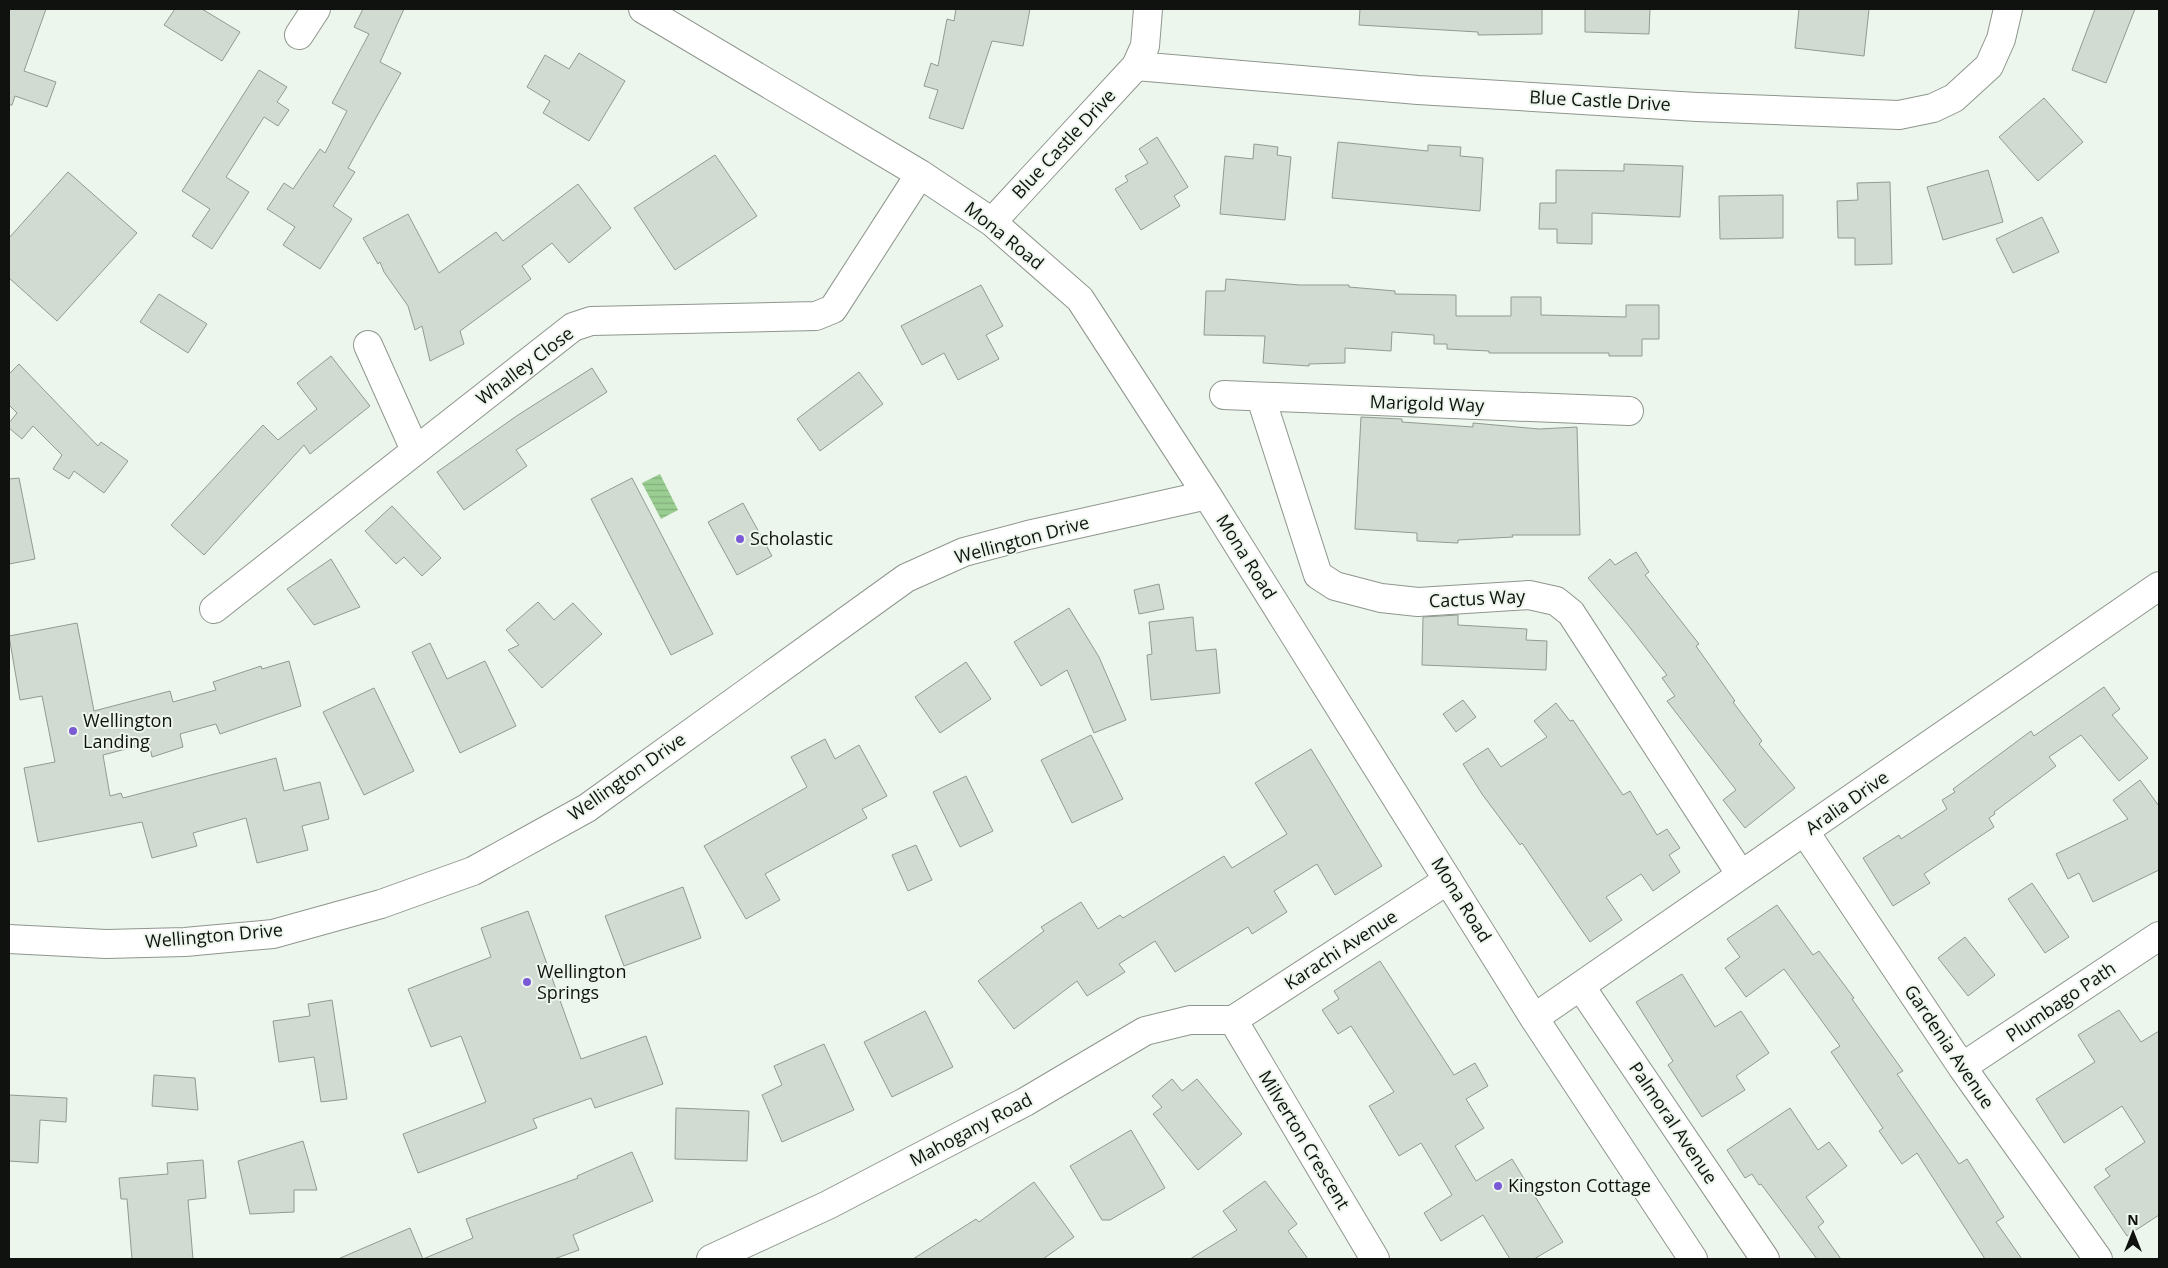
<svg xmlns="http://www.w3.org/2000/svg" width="2168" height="1268" font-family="'Open Sans',sans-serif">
<defs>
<pattern id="water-rules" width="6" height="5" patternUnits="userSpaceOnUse" patternTransform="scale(1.25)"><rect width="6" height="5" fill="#99cd91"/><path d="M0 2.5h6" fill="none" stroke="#83af7c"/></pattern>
</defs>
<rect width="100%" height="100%" fill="#edf6ec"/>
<path fill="url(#water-rules)" d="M 660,474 L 678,510 L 661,519 L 642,483 Z"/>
<path fill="#d2dbd1" stroke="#929a91" d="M 9,9 L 46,9 L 24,71 L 56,82 L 47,107 L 15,96 L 12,105 L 9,105 Z
M 175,9 L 202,9 L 240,32 L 222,61 L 164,25 Z
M 363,9 L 404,9 L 380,62 L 401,73 L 348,168 L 355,172 L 333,206 L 352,219 L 320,269 L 283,245 L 295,227 L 267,209 L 284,183 L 293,189 L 320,149 L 325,153 L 347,111 L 332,103 L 369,34 L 354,27 Z
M 956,9 L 1030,9 L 1023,46 L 992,41 L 963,129 L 929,118 L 938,90 L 924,86 L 931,63 L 938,66 L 947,19 L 954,21 Z
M 1360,9 L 1542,9 L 1542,34 L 1478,35 L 1478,32 L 1359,25 Z
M 1585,9 L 1650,9 L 1649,34 L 1585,32 Z
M 1799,9 L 1869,9 L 1864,56 L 1795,48 Z
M 2095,9 L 2135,9 L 2106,83 L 2072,70 Z
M 579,53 L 625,81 L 589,141 L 543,113 L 550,101 L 527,87 L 545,55 L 569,69 Z
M 259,70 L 287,87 L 277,102 L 289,110 L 278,126 L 264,117 L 226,177 L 249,192 L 212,249 L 192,236 L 210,209 L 182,191 Z
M 2044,98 L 2083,142 L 2038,181 L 1999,137 Z
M 1157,137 L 1188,187 L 1174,196 L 1180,206 L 1141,230 L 1115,189 L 1128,181 L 1125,176 L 1148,163 L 1139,149 Z
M 1338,142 L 1428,151 L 1428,145 L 1461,147 L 1460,156 L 1483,158 L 1480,211 L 1332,198 Z
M 1254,144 L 1278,147 L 1277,155 L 1291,157 L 1285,220 L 1220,214 L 1225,156 L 1253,159 Z
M 715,155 L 757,216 L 675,270 L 634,208 Z
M 1624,164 L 1683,166 L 1680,217 L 1592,213 L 1592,244 L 1557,243 L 1557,229 L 1539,229 L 1540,203 L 1556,203 L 1556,170 L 1624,171 Z
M 1988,170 L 2003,222 L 1943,240 L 1927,187 Z
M 68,172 L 137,233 L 57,321 L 9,278 L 9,238 Z
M 1890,182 L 1892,264 L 1855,265 L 1855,238 L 1838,238 L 1837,201 L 1858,200 L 1857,183 Z
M 578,184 L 611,228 L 569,263 L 552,243 L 522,266 L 531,279 L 460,331 L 464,344 L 430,361 L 422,326 L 415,330 L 408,306 L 384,272 L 380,262 L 378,264 L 363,238 L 408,214 L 439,273 L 496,232 L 503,241 Z
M 1783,195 L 1783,238 L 1720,239 L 1719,196 Z
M 2042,217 L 2059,252 L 2013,273 L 1996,239 Z
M 1226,279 L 1300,285 L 1349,285 L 1349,287 L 1395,291 L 1395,294 L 1456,295 L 1456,316 L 1511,316 L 1511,297 L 1541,297 L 1541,315 L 1626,317 L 1626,305 L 1659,305 L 1659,339 L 1642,339 L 1642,356 L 1609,356 L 1609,353 L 1489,353 L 1489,351 L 1447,349 L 1447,344 L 1434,344 L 1434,335 L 1392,332 L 1391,351 L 1345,348 L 1345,363 L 1309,364 L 1309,366 L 1263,363 L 1265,336 L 1204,335 L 1206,291 L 1225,291 Z
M 981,285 L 1003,326 L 986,335 L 999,359 L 958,380 L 944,353 L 922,365 L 901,326 Z
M 159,294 L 207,324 L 188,353 L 140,322 Z
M 331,356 L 370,406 L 310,454 L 304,445 L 204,555 L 171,525 L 263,425 L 278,440 L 317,409 L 297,383 Z
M 19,364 L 98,446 L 101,442 L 128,461 L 104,493 L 74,471 L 69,479 L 53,469 L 62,455 L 33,426 L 22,439 L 9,428 L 9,423 L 17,413 L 9,405 L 9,374 Z
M 592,368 L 607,392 L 516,450 L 527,466 L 464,510 L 437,472 L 518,415 Z
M 859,372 L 883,404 L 820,451 L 797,419 Z
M 1361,417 L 1402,419 L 1402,422 L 1473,427 L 1473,423 L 1539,429 L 1577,427 L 1580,535 L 1512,535 L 1513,537 L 1458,540 L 1458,543 L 1417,541 L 1417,533 L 1355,529 Z
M 19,478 L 35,559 L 9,564 L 9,479 Z
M 632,478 L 713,634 L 671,655 L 591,499 Z
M 743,503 L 772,556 L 737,575 L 708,522 Z
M 392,506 L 441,558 L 422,576 L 404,557 L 396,564 L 365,531 Z
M 1636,552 L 1649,572 L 1645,575 L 1699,644 L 1696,646 L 1735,701 L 1733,702 L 1762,741 L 1759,744 L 1795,788 L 1745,828 L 1723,800 L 1736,790 L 1667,701 L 1675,696 L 1662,678 L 1667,675 L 1628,625 L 1588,578 L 1610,559 L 1615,565 Z
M 331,559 L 360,607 L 314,625 L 287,589 Z
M 1159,584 L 1164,609 L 1139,614 L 1134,590 Z
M 538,602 L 554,620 L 573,603 L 602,634 L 542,688 L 508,650 L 519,645 L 506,630 Z
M 1069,608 L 1099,657 L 1126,720 L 1094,733 L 1067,670 L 1041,686 L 1014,642 Z
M 1458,615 L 1458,625 L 1527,629 L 1526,640 L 1547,641 L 1546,670 L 1422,665 L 1423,617 Z
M 1193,617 L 1196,651 L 1216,649 L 1220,693 L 1151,700 L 1147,655 L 1152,654 L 1149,622 Z
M 77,623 L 94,711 L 170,691 L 173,702 L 216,690 L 213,682 L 261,666 L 262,669 L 289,661 L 301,706 L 220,734 L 216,724 L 180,734 L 183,747 L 152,757 L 149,743 L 103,755 L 110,796 L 121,793 L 123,798 L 276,758 L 284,791 L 320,782 L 329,819 L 302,826 L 308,850 L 257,863 L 246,818 L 193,833 L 197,846 L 152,858 L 142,822 L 38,842 L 24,768 L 55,762 L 42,696 L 20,700 L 9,636 Z
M 430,643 L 447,679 L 485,661 L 516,726 L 460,753 L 412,652 Z
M 966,662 L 991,699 L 940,733 L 915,697 Z
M 2104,687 L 2120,709 L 2112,715 L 2148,758 L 2119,781 L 2081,735 L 2049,757 L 2056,766 L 1994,812 L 1995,814 L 1989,818 L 1994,827 L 1924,874 L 1930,883 L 1893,906 L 1863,858 L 1899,835 L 1901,839 L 1947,809 L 1942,800 L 1955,792 L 1953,789 L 2031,731 L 2034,736 Z
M 374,688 L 414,771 L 364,795 L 323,712 Z
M 1463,700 L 1476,717 L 1456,732 L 1443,714 Z
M 1556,703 L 1570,721 L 1573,720 L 1623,795 L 1630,791 L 1657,835 L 1667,829 L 1680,848 L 1669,855 L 1680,872 L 1653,891 L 1641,874 L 1606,897 L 1622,920 L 1590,942 L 1522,843 L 1520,845 L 1482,794 L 1463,764 L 1488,748 L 1501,767 L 1547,737 L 1534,721 Z
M 1091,735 L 1123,799 L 1072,823 L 1041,760 Z
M 825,739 L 835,759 L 859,745 L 887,796 L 862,809 L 867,818 L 765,874 L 780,900 L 746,919 L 704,846 L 807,787 L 791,757 Z
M 1311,749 L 1382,866 L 1335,895 L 1317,864 L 1274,891 L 1287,912 L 1252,934 L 1248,927 L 1175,972 L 1155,941 L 1119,964 L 1125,972 L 1087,996 L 1077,981 L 1014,1029 L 978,981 L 1044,931 L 1041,927 L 1081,902 L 1098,929 L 1120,915 L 1123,918 L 1224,856 L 1232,868 L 1287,834 L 1255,783 Z
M 966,776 L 993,831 L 960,847 L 933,792 Z
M 2140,780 L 2159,806 L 2159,870 L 2093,902 L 2079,873 L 2068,879 L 2056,854 L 2128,819 L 2113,800 Z
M 916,845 L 932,880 L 908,891 L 892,855 Z
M 2032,883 L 2069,937 L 2045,953 L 2008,899 Z
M 683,887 L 701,938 L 624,966 L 605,916 Z
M 1777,905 L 1813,955 L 1819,951 L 1854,998 L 1852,999 L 1903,1071 L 1897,1074 L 1959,1164 L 1967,1159 L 2004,1217 L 1996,1222 L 2022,1259 L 1985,1259 L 1917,1153 L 1902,1164 L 1879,1131 L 1883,1128 L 1831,1052 L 1840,1046 L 1784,969 L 1746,997 L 1725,968 L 1740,957 L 1727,939 Z
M 528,911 L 581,1059 L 646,1036 L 663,1084 L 595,1108 L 591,1098 L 533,1119 L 537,1128 L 418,1173 L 403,1134 L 486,1102 L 461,1036 L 431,1047 L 408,989 L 491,957 L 481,928 Z
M 1965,937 L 1995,975 L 1968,996 L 1938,958 Z
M 1380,961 L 1454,1075 L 1475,1063 L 1488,1086 L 1466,1099 L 1484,1128 L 1455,1146 L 1476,1181 L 1512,1159 L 1563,1242 L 1534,1259 L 1510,1259 L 1483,1215 L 1441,1241 L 1424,1213 L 1452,1195 L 1421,1143 L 1399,1156 L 1369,1106 L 1394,1092 L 1351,1026 L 1338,1034 L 1322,1010 L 1339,999 L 1334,991 Z
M 1682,974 L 1715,1027 L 1741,1011 L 1769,1053 L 1736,1076 L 1745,1090 L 1702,1117 L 1668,1065 L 1673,1061 L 1636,1002 Z
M 332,1000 L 347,1099 L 321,1102 L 314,1057 L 279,1062 L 273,1021 L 310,1016 L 308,1004 Z
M 2119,1010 L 2141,1042 L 2159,1031 L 2159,1215 L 2127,1236 L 2094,1187 L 2110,1176 L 2105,1169 L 2145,1142 L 2122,1106 L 2064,1143 L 2036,1099 L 2095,1062 L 2078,1035 Z
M 925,1011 L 953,1067 L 892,1097 L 864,1042 Z
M 824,1044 L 854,1110 L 782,1142 L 762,1095 L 782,1085 L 774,1066 Z
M 154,1075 L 195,1078 L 198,1110 L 152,1106 Z
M 1172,1079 L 1182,1091 L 1197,1079 L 1242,1134 L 1198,1170 L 1153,1114 L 1162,1107 L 1152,1096 Z
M 9,1095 L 67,1098 L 66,1122 L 40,1120 L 38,1163 L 9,1161 Z
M 676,1108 L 749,1111 L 747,1161 L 675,1159 Z
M 1790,1108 L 1818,1150 L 1829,1142 L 1847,1166 L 1806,1197 L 1824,1222 L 1818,1227 L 1841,1259 L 1817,1259 L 1761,1184 L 1759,1185 L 1752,1174 L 1745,1178 L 1727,1150 Z
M 1131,1130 L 1165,1188 L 1110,1220 L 1102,1220 L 1070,1166 Z
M 303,1141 L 317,1190 L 294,1190 L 294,1212 L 250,1214 L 238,1161 Z
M 632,1152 L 653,1201 L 573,1235 L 579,1250 L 554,1259 L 338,1259 L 410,1228 L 423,1259 L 473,1238 L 466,1219 L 578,1178 L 577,1176 Z
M 203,1160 L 206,1198 L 188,1200 L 193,1259 L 132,1259 L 127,1199 L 121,1199 L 119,1178 L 168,1174 L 167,1163 Z
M 1265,1181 L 1297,1224 L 1288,1231 L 1308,1259 L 1190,1259 L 1237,1230 L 1223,1211 Z
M 1034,1182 L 1074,1237 L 1043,1259 L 913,1259 L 976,1219 L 979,1222 Z"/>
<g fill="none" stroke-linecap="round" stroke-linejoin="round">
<g stroke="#8e968d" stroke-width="30">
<path id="minor" d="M 643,9 L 920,174 L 992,222 L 1080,299 L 1207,495 L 1534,1018 L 1693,1259
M 299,35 L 316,9
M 1136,66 L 1418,90 L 1697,107 L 1899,115 L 1933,108 L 1954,98 L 1989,66 L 2001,39 L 2008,9
M 992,222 L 1136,66 L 1145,46 L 1148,9
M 368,345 L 415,450
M 1224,395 L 1629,411
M 1261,398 L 1318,575 L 1335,586 L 1381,598 L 1418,602 L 1529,595 L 1556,601 L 1571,613 L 1741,875
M 214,609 L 573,327 L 591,321 L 816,316 L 833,309 L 920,174
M 1805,832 L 1962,1067 L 2098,1259
M 9,939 L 106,944 L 185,942 L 273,934 L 381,904 L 473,871 L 587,808 L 906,578 L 964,552 L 1028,535 L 1207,495
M 1581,987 L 1765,1259
M 1534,1018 L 2159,586
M 1233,1020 L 1375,1259
M 1233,1020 L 1448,880
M 1962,1067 L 2159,936
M 711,1259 L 828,1205 L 1025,1102 L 1145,1031 L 1190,1020 L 1233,1020"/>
</g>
<use href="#minor" stroke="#fff" stroke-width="28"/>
</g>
<g fill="#7b5bd5" stroke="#edf6ec" stroke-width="2">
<circle cx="740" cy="539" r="5"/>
<circle cx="73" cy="731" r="5"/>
<circle cx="527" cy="982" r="5"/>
<circle cx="1498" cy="1186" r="5"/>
</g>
<g text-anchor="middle" stroke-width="4" stroke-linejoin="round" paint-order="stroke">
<g font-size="18" fill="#0f120e" stroke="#edf6ec">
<text transform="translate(1600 101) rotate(3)" y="6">Blue Castle Drive</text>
<text transform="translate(1064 144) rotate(-47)" y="6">Blue Castle Drive</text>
<text transform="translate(1004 236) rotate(39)" y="6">Mona Road</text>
<text transform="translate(525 366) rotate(-37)" y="6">Whalley Close</text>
<text transform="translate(1427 404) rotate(2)" y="6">Marigold Way</text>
<text transform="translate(1022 540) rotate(-15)" y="6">Wellington Drive</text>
<text transform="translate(1246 557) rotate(58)" y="6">Mona Road</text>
<text transform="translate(1477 599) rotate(-3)" y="6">Cactus Way</text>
<text transform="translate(627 777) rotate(-35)" y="6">Wellington Drive</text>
<text transform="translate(1847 803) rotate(-35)" y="6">Aralia Drive</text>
<text transform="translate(1461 900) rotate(58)" y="6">Mona Road</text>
<text transform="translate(214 936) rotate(-5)" y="6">Wellington Drive</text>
<text transform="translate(1341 950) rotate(-33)" y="6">Karachi Avenue</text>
<text transform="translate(2061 1002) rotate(-34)" y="6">Plumbago Path</text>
<text transform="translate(1949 1047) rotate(56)" y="6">Gardenia Avenue</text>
<text transform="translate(1673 1123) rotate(56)" y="6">Palmoral Avenue</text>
<text transform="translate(971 1130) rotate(-28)" y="6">Mahogany Road</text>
<text transform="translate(1304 1140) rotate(59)" y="6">Milverton Crescent</text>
</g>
<g font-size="18" fill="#0f120e" stroke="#edf6ec" text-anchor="start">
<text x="750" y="545">Scholastic</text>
<text x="83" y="727">Wellington<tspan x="83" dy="21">Landing</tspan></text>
<text x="537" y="978">Wellington<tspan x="537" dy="21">Springs</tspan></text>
<text x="1508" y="1192">Kingston Cottage</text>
</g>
</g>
<rect width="2168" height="1268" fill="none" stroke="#0f120e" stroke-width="20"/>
<g transform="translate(2133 1233)" stroke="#edf6ec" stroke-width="4" paint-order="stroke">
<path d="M0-4L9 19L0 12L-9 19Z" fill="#0f120e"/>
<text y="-8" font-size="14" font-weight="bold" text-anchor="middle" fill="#0f120e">N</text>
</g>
</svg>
